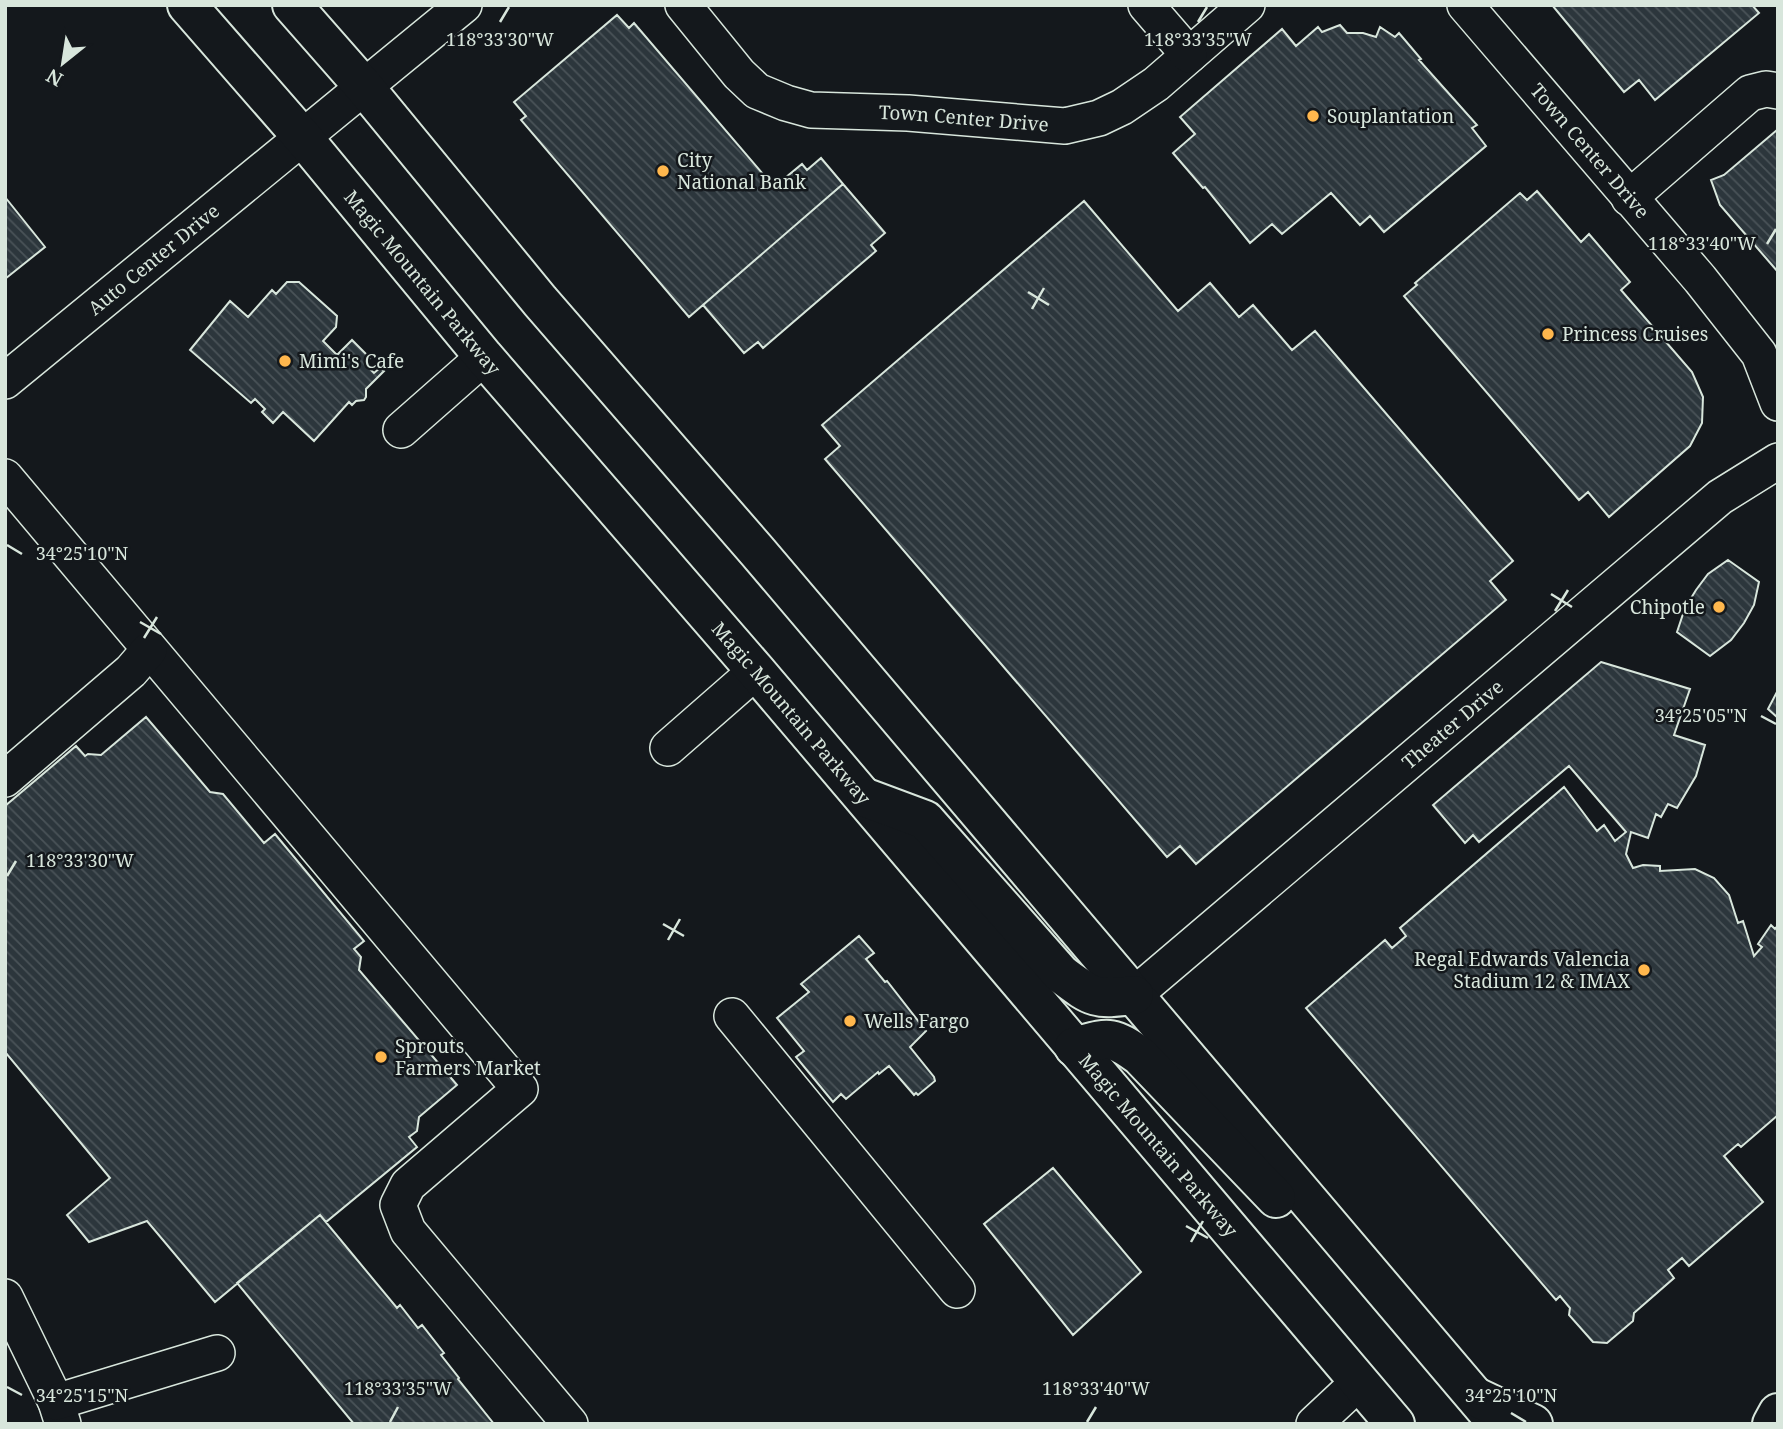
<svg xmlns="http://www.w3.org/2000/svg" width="1783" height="1429" font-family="'Noto Serif',serif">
<defs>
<pattern id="building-back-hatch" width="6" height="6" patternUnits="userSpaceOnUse" patternTransform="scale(1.75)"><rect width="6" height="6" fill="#2c363c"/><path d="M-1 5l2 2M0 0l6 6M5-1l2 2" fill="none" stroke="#4a5358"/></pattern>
</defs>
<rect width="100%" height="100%" fill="#14181c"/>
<path fill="url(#building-back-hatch)" stroke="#d8e6dc" stroke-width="2" d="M 1552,5 L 1752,5 L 1759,13 L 1655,100 L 1639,80 L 1624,92 Z
M 617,15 L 629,28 L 634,23 L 774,187 L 802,164 L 807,170 L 821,158 L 843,184 L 689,317 L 521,120 L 526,116 L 514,102 Z
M 1340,25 L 1347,33 L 1363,33 L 1376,37 L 1380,27 L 1395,37 L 1399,33 L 1421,59 L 1419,60 L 1477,125 L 1472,128 L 1486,146 L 1384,232 L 1370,216 L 1360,225 L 1331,193 L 1282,234 L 1272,224 L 1250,243 L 1205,187 L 1203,188 L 1173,153 L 1195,134 L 1180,117 L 1282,29 L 1296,46 L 1318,27 L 1322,32 Z
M 1777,130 L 1778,130 L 1778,272 L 1720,205 L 1711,180 L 1724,175 Z
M 843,184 L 885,233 L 871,245 L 876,251 L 763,348 L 758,342 L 744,353 L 703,305 Z
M 1537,191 L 1581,242 L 1589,234 L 1630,282 L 1621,290 L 1692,372 L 1703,397 L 1702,423 L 1690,446 L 1609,517 L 1588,492 L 1579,500 L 1404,296 L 1417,285 L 1415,283 L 1520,193 L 1527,200 Z
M 5,197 L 45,247 L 5,279 Z
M 1084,201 L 1178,311 L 1210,283 L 1239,317 L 1253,305 L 1292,350 L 1315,331 L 1513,561 L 1490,581 L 1506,600 L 1196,864 L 1180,846 L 1167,857 L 825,459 L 840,446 L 822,425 Z
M 287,282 L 299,282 L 337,316 L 336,327 L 323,341 L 337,355 L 352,340 L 370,358 L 365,364 L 374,373 L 380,368 L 384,371 L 366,389 L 366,397 L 364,400 L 356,401 L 352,405 L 349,402 L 314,441 L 283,412 L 273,423 L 262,412 L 265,409 L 255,399 L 251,403 L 190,350 L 230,301 L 248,317 L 272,290 L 276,294 Z
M 1728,560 L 1759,582 L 1754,605 L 1744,623 L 1731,640 L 1710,656 L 1677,632 L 1685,608 L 1696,590 L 1708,574 Z
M 1601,662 L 1690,689 L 1674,735 L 1705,745 L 1696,776 L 1677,808 L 1668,804 L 1661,817 L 1656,814 L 1648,838 L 1631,832 L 1626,854 L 1633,868 L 1643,865 L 1660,866 L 1660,871 L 1695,869 L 1714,878 L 1729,895 L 1738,923 L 1743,921 L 1754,956 L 1762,947 L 1758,944 L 1771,925 L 1775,929 L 1778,925 L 1778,1115 L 1741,1147 L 1738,1144 L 1724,1156 L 1763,1202 L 1689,1266 L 1682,1258 L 1668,1270 L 1674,1278 L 1634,1313 L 1633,1321 L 1607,1343 L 1593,1342 L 1569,1315 L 1570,1308 L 1560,1296 L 1556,1300 L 1306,1008 L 1385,940 L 1392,948 L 1406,936 L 1400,928 L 1564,787 L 1597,831 L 1604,825 L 1615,841 L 1626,832 L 1569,766 L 1479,842 L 1473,835 L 1465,843 L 1433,805 Z
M 1778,690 L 1778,718 L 1768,709 Z
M 146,717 L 210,792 L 223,794 L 264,843 L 275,834 L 364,941 L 354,949 L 361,957 L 359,970 L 457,1085 L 419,1117 L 417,1131 L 409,1137 L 417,1147 L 326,1222 L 320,1215 L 215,1302 L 147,1221 L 89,1242 L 67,1215 L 110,1178 L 5,1052 L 5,806 L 76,746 L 85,756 L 88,754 L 101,755 Z
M 859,936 L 874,953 L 866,959 L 885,982 L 887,981 L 926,1031 L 910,1047 L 934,1077 L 935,1081 L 918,1095 L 916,1093 L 914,1095 L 889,1066 L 879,1074 L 878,1072 L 846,1099 L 841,1094 L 833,1102 L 796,1057 L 804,1051 L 777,1018 L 809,992 L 801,984 Z
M 1053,1168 L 1141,1272 L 1073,1335 L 984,1224 Z
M 320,1215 L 397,1308 L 400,1305 L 418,1328 L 422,1325 L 444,1353 L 441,1355 L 459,1378 L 458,1379 L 494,1424 L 354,1424 L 237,1283 Z"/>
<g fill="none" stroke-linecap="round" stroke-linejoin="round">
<g stroke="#d8e6dc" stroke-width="38">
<g id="minor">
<path id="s1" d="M 683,5 L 739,74 L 757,91 L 786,103 L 811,110 L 908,113 L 1065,126 L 1099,118 L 1122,107 L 1156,84 L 1247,5"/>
<path d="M 1146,5 L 1189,55"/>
<path id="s2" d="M 1465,5 L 1700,279 L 1759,354 L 1778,403"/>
<path d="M 1629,198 L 1750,93 L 1766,89 L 1778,91"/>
<path id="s3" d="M 5,381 L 464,5"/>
<path d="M 401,430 L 484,357"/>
<path d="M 5,477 L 520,1089 L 408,1185 L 398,1205 L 408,1231 L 570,1424"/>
<path d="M 668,748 L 756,671"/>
<path d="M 5,779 L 131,671 L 149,650"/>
<path id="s4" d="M 1134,995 L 1720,497 L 1778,461"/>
<path d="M 732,1016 L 957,1290"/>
<path d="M 5,1297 L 56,1402 L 63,1424"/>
<path d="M 56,1402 L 217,1353"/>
<path d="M 1314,1424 L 1359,1382"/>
</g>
</g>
<g stroke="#d8e6dc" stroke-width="42">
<g id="major">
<path id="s5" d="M 187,5 L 304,139 L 484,357 L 756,671 L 1395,1424"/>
<path d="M 292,5 L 365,88 L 540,301 L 757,551 L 1498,1424"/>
<path d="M 866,798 L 925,820 L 1061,974 C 1093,998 1094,1000 1134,995"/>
<path d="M 1074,1047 C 1108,1038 1110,1034 1140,1056 L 1276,1198"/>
<path d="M 1478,1398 L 1533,1424"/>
<path d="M 1772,1424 L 1778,1413"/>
</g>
</g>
<use href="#minor" stroke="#14181c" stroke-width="35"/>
<use href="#major" stroke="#14181c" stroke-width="38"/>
</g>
<path fill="none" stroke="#d8e6dc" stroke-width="2.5" d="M 500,22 L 509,7M 1198,22 L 1207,7M 1767,244 L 1776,229M 1028,292 L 1049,305M 1032,309 L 1044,288M 7,545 L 22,554M 1551,594 L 1572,607M 1555,611 L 1568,590M 140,622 L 161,634M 144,638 L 157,617M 1761,716 L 1776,724M 7,876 L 16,861M 663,924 L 684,936M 668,940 L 680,919M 1186,1226 L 1208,1238M 1191,1242 L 1203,1221M 7,1387 L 22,1395M 1511,1413 L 1526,1422M 390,1422 L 398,1407M 1087,1422 L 1096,1407"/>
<g fill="#ffb74d" stroke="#14181c" stroke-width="2.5">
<circle cx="1313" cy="116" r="7"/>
<circle cx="663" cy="171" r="7"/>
<circle cx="1548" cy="334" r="7"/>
<circle cx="285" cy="361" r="7"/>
<circle cx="1719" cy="607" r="7"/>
<circle cx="1644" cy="970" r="7"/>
<circle cx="850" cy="1021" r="7"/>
<circle cx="381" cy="1057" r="7"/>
</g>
<g text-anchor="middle" stroke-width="5" stroke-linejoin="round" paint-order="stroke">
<g font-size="19" fill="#d8e6dc" stroke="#14181c" text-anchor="start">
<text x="1327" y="123">Souplantation</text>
<text x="677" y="167">City<tspan x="677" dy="22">National Bank</tspan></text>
<text x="1562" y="341">Princess Cruises</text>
<text x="299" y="368">Mimi's Cafe</text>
<text x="1705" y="614" text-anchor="end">Chipotle</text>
<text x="1630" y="966" text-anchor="end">Regal Edwards Valencia<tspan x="1630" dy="22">Stadium 12 &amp; IMAX</tspan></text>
<text x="864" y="1028">Wells Fargo</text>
<text x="395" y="1053">Sprouts<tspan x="395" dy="22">Farmers Market</tspan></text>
</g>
<g font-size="19" fill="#d8e6dc" stroke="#14181c">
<text dy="7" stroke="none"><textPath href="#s1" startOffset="324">Town Center Drive</textPath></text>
<text dy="7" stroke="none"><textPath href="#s2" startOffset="192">Town Center Drive</textPath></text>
<text dy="7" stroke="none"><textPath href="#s3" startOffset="192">Auto Center Drive</textPath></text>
<text dy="7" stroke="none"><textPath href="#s5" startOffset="364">Magic Mountain Parkway</textPath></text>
<text dy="7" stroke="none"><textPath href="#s5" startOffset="931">Magic Mountain Parkway</textPath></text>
<text dy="7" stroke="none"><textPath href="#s4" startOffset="418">Theater Drive</textPath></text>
<text dy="7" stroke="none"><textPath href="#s5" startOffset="1498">Magic Mountain Parkway</textPath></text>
</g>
</g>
<g font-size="18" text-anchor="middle" fill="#d8e6dc" stroke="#14181c" stroke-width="5" stroke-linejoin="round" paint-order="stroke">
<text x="500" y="46">118°33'30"W</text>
<text x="1198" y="46">118°33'35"W</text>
<text x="1702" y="250">118°33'40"W</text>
<text x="82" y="560">34°25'10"N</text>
<text x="1701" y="722">34°25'05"N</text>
<text x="80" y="867">118°33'30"W</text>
<text x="398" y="1395">118°33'35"W</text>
<text x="1096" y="1395">118°33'40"W</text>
<text x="82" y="1402">34°25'15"N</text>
<text x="1511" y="1402">34°25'10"N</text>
</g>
<rect width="1783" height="1429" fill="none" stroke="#d8e6dc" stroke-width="14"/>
<g transform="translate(63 63) rotate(210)" stroke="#14181c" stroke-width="5" paint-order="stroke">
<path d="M0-5L12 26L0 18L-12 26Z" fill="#d8e6dc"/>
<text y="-10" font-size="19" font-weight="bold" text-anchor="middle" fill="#d8e6dc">N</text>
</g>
</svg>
